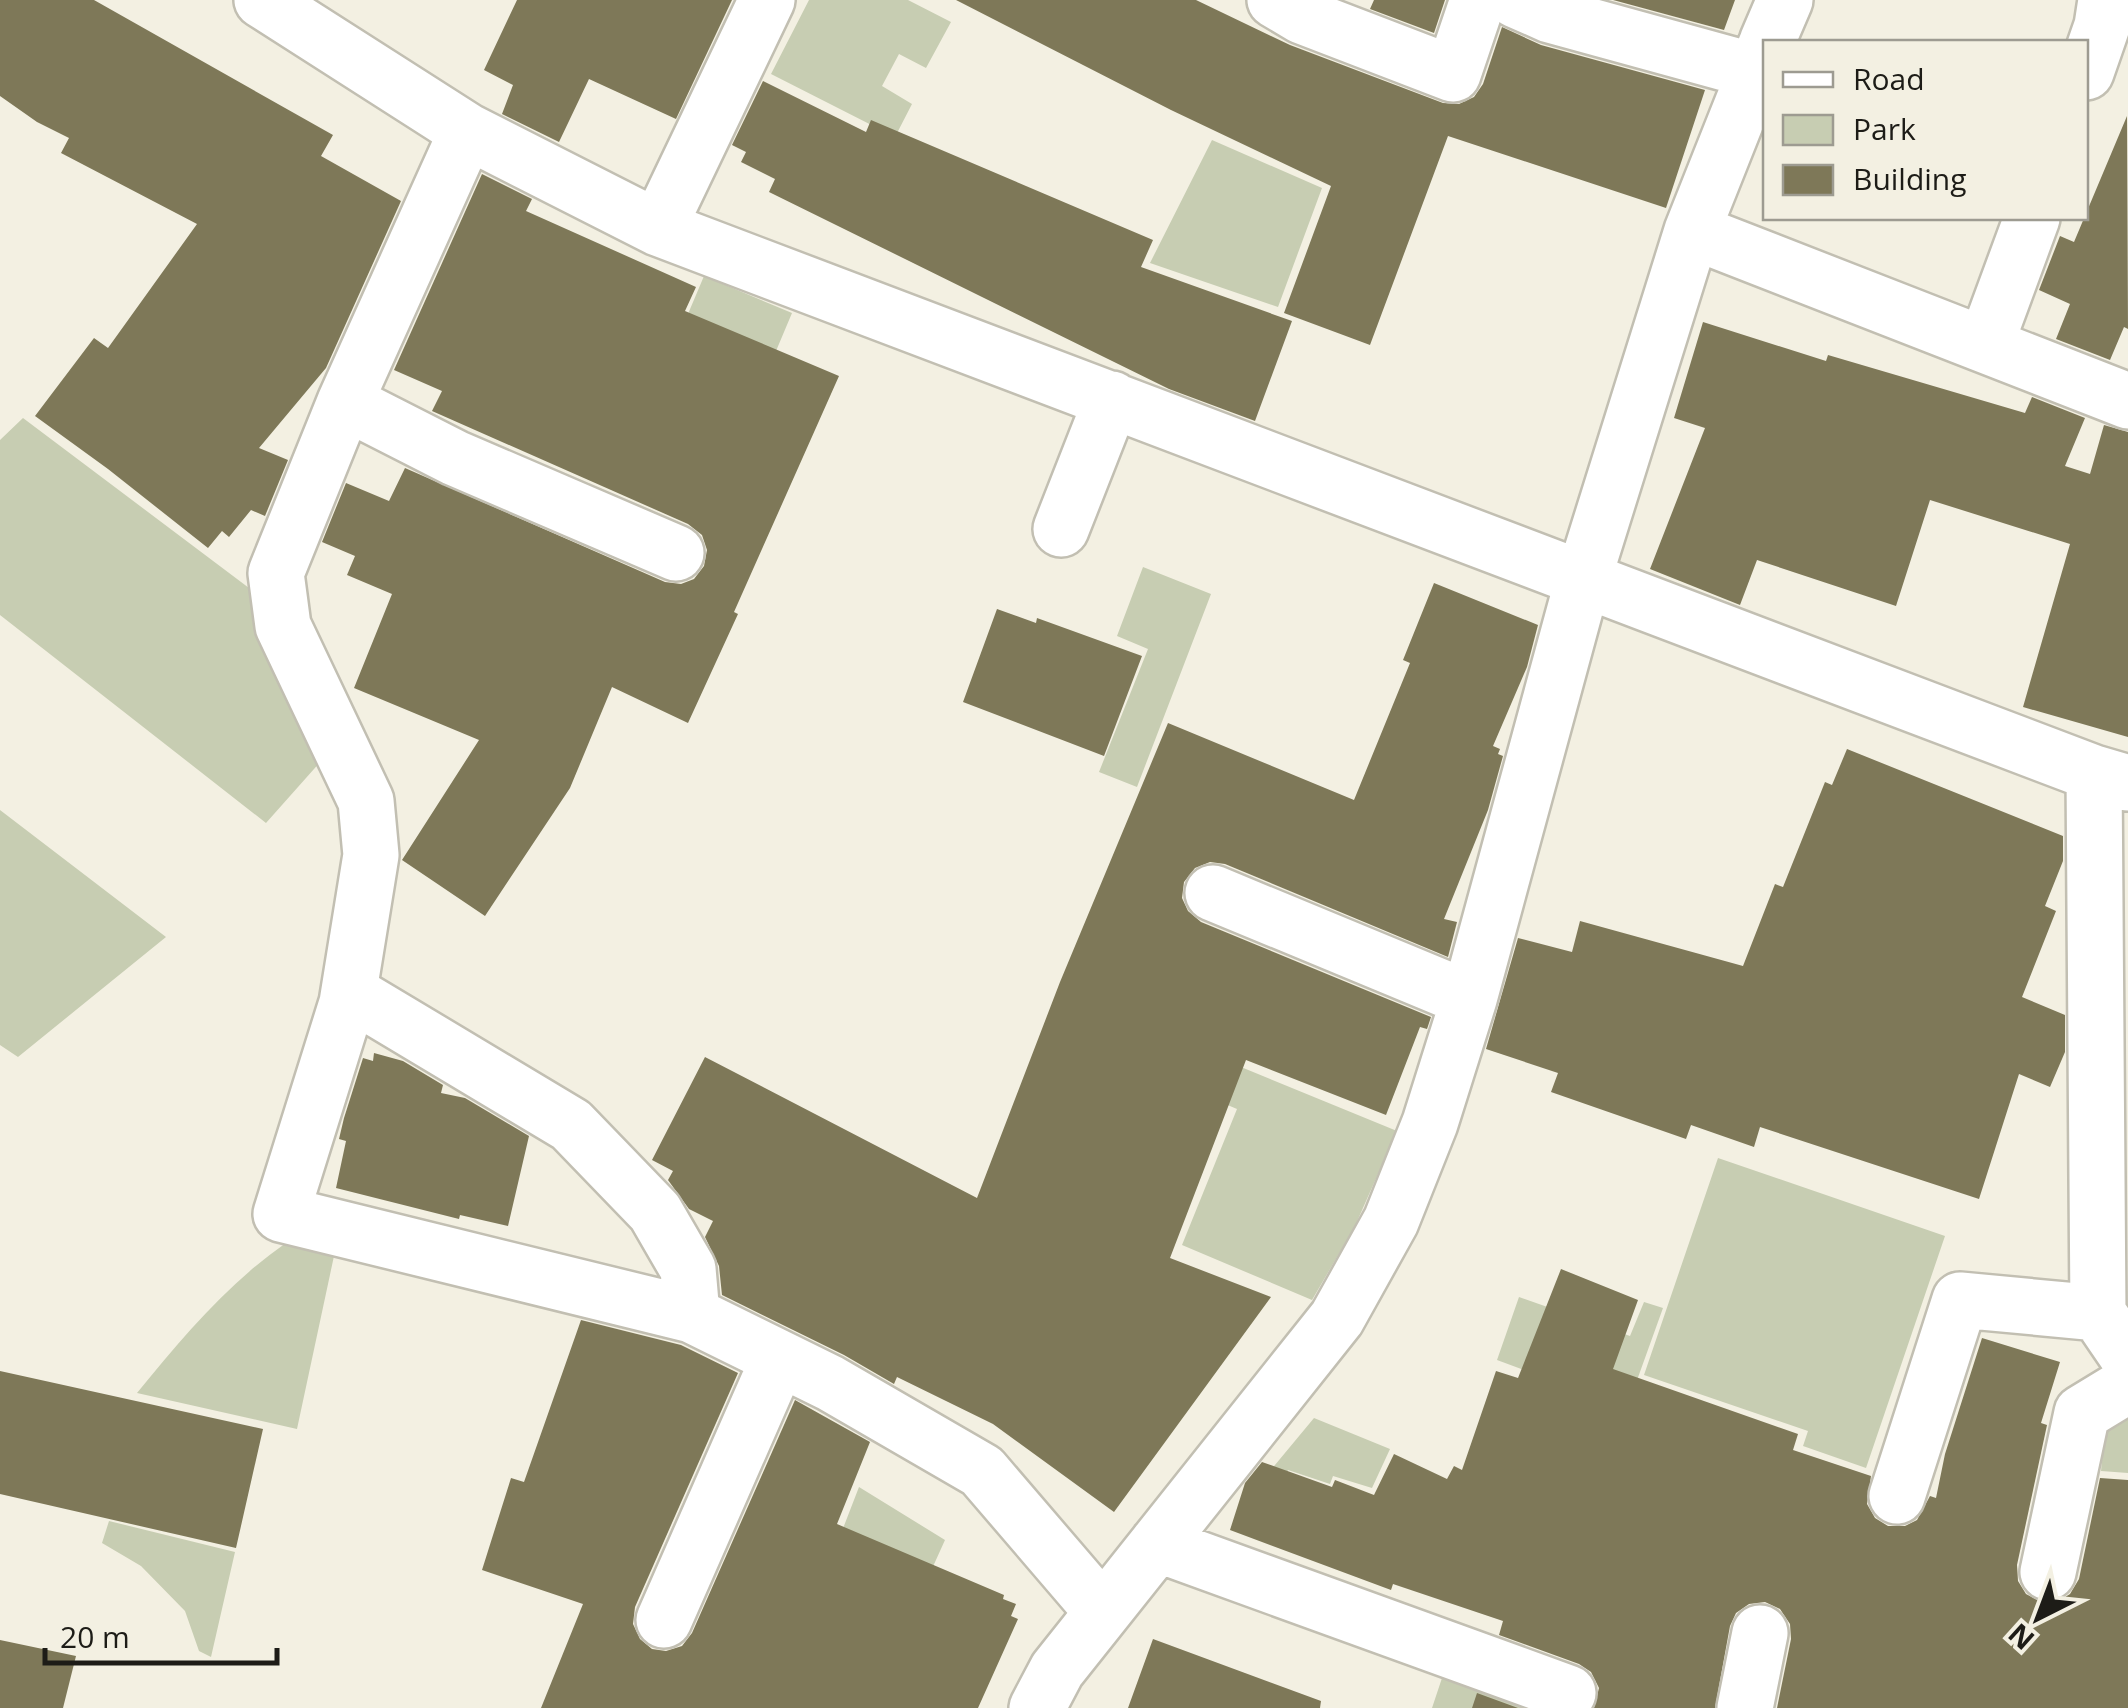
<svg xmlns="http://www.w3.org/2000/svg" width="2128" height="1708" font-family="'Open Sans',sans-serif">
<rect width="100%" height="100%" fill="#f3f0e2"/>
<path fill="#c7cdb2" d="M 809,0 L 908,0 L 951,22 L 926,68 L 899,54 L 882,86 L 912,104 L 895,137 L 771,74 Z
M 1212,140 L 1322,188 L 1278,307 L 1150,263 Z
M 704,276 L 792,313 L 757,396 L 669,359 Z
M 23,418 L 257,594 L 322,760 L 266,823 L 0,615 L 0,440 Z
M 1143,567 L 1211,594 L 1137,787 L 1099,772 L 1148,649 L 1117,636 Z
M 0,810 L 166,937 L 18,1057 L 0,1045 Z
M 1185,1044 L 1397,1131 L 1355,1226 L 1312,1300 L 1182,1245 L 1237,1109 L 1171,1081 Z
M 1718,1158 L 1945,1236 L 1866,1468 L 1803,1446 L 1808,1431 L 1644,1375 Z
M 286,1243 L 334,1256 L 297,1429 L 137,1393 C 182,1338 227,1284 286,1243 Z
M 1519,1297 L 1630,1336 L 1644,1302 L 1663,1308 L 1627,1408 L 1497,1360 Z
M 2128,1416 L 2128,1473 L 2101,1471 L 2106,1419 Z
M 1314,1418 L 1390,1449 L 1372,1488 L 1333,1476 L 1330,1484 L 1288,1470 L 1273,1504 L 1250,1495 Z
M 859,1487 L 945,1540 L 926,1582 L 837,1544 Z
M 109,1521 L 235,1552 L 211,1657 L 199,1651 L 185,1611 L 141,1566 L 102,1543 Z
M 1446,1666 L 1569,1708 L 1432,1708 Z"/>
<path fill="#7e7858" d="M 0,0 L 94,0 L 333,135 L 321,156 L 401,201 L 326,368 L 259,448 L 288,460 L 265,516 L 251,510 L 229,537 L 222,531 L 208,548 L 108,469 L 35,416 L 94,338 L 108,348 L 197,224 L 61,153 L 69,138 L 37,122 L 0,96 Z
M 517,0 L 732,0 L 676,119 L 589,79 L 559,142 L 502,114 L 513,85 L 484,70 Z
M 956,0 L 1196,0 L 1290,45 L 1443,103 L 1459,104 L 1474,97 L 1483,84 L 1502,27 L 1541,45 L 1705,90 L 1666,208 L 1448,136 L 1370,345 L 1284,313 L 1331,186 L 1171,110 Z
M 1374,0 L 1445,0 L 1434,33 L 1370,9 Z
M 1613,0 L 1735,0 L 1724,30 Z
M 763,81 L 866,132 L 871,120 L 1153,240 L 1141,267 L 1292,321 L 1255,421 L 1169,389 L 769,192 L 775,179 L 741,162 L 746,152 L 732,145 Z
M 2127,116 L 2128,329 L 2124,327 L 2110,360 L 2056,339 L 2070,304 L 2039,290 L 2060,236 L 2074,242 Z
M 482,174 L 532,199 L 526,211 L 696,287 L 685,311 L 839,376 L 734,612 L 738,614 L 688,723 L 612,687 L 570,788 L 485,916 L 402,860 L 479,740 L 354,688 L 392,594 L 347,575 L 355,556 L 322,542 L 346,483 L 389,501 L 405,468 L 665,582 L 681,584 L 694,579 L 704,566 L 707,550 L 702,535 L 688,524 L 432,411 L 442,391 L 394,370 Z
M 1703,322 L 1826,361 L 1828,355 L 2025,413 L 2032,397 L 2085,418 L 2065,466 L 2090,474 L 2104,425 L 2128,432 L 2128,737 L 2023,707 L 2070,544 L 1930,500 L 1896,606 L 1757,560 L 1740,605 L 1650,569 L 1705,428 L 1674,418 Z
M 1434,583 L 1538,625 L 1527,667 L 1493,746 L 1500,749 L 1498,754 L 1503,756 L 1488,810 L 1444,919 L 1457,922 L 1448,957 L 1225,864 L 1210,862 L 1195,868 L 1184,882 L 1182,898 L 1188,911 L 1201,922 L 1431,1017 L 1427,1029 L 1420,1027 L 1386,1115 L 1246,1060 L 1170,1258 L 1271,1297 L 1114,1512 L 993,1424 L 897,1377 L 894,1384 L 844,1355 L 722,1295 L 719,1266 L 705,1237 L 713,1221 L 689,1209 L 668,1180 L 673,1171 L 652,1160 L 705,1057 L 977,1198 L 1060,982 L 1168,723 L 1354,800 L 1410,663 L 1403,660 Z
M 997,609 L 1036,623 L 1037,618 L 1142,656 L 1104,756 L 963,702 Z
M 1847,749 L 2063,836 L 2063,861 L 2045,906 L 2056,911 L 2022,997 L 2065,1015 L 2065,1052 L 2050,1087 L 2019,1074 L 1979,1199 L 1760,1127 L 1754,1147 L 1691,1125 L 1686,1139 L 1551,1092 L 1558,1073 L 1486,1049 L 1518,938 L 1572,952 L 1580,921 L 1743,966 L 1775,884 L 1783,887 L 1825,782 L 1832,785 Z
M 374,1053 L 403,1061 L 443,1085 L 441,1093 L 465,1098 L 529,1136 L 508,1226 L 460,1215 L 459,1219 L 336,1188 L 346,1141 L 339,1139 L 344,1118 L 363,1058 L 373,1061 Z
M 1561,1269 L 1638,1300 L 1613,1369 L 1798,1434 L 1793,1450 L 1871,1476 L 1867,1504 L 1875,1518 L 1888,1526 L 1905,1526 L 1917,1520 L 1930,1496 L 1936,1498 L 1945,1454 L 1982,1338 L 2060,1362 L 2041,1423 L 2047,1425 L 2017,1565 L 2018,1581 L 2026,1594 L 2041,1602 L 2057,1602 L 2070,1594 L 2079,1579 L 2100,1478 L 2128,1480 L 2128,1708 L 1777,1708 L 1791,1639 L 1790,1624 L 1780,1609 L 1765,1602 L 1749,1604 L 1736,1613 L 1730,1626 L 1715,1708 L 1594,1708 L 1599,1688 L 1591,1672 L 1579,1664 L 1499,1635 L 1503,1621 L 1393,1584 L 1391,1590 L 1230,1530 L 1245,1483 L 1262,1462 L 1332,1487 L 1335,1480 L 1374,1495 L 1394,1454 L 1447,1479 L 1454,1466 L 1462,1470 L 1496,1371 L 1518,1378 Z
M 581,1320 L 681,1345 L 738,1373 L 635,1607 L 633,1624 L 640,1639 L 652,1649 L 666,1651 L 682,1646 L 692,1633 L 795,1400 L 870,1442 L 837,1524 L 1004,1595 L 1003,1599 L 1016,1604 L 1011,1616 L 1018,1619 L 978,1708 L 541,1708 L 583,1604 L 482,1570 L 511,1478 L 524,1482 Z
M 0,1371 L 263,1429 L 236,1548 L 0,1494 Z
M 1153,1639 L 1321,1701 L 1320,1708 L 1128,1708 Z
M 0,1640 L 76,1656 L 63,1708 L 0,1708 Z
M 1477,1693 L 1518,1708 L 1472,1708 Z"/>
<g fill="none" stroke-linecap="round" stroke-linejoin="round">
<g stroke="#c2bfb2" stroke-width="60">
<path id="minor" d="M 262,0 L 467,131 L 658,228 L 2094,773 L 2128,783
M 1275,0 L 1302,16 L 1453,74 L 1478,0
M 1516,0 L 1550,15 L 1754,71
M 1767,42 L 1785,0
M 2086,72 L 2102,26 L 2106,0
M 467,131 L 345,402 L 276,573 L 283,626 L 366,801 L 371,855 L 347,1003 L 281,1214 L 692,1315 L 830,1383 L 982,1471 L 1102,1611
M 658,228 L 767,0
M 1692,231 L 2128,401
M 1986,343 L 2032,218
M 345,402 L 455,458 L 676,553
M 1061,529 L 1112,399
M 2094,773 L 2098,1313 L 2128,1357
M 1213,893 L 1469,999
M 349,992 L 571,1125 L 655,1212 L 688,1269 L 692,1315
M 1897,1496 L 1960,1300 L 2098,1313
M 1157,1544 L 1568,1693
M 2048,1572 L 2082,1413 L 2128,1385
M 664,1620 L 779,1358
M 1037,1708 L 1057,1670 L 1337,1318 L 1391,1221 L 1430,1123 L 1469,999 L 1583,580 L 1692,231 L 1766,45
M 1745,1708 L 1760,1633"/>
</g>
<use href="#minor" stroke="#fff" stroke-width="55"/>
</g>
<rect x="1763" y="40" width="325" height="180" fill="#f3f0e2" stroke="#9d9b91" stroke-width="2.5"/>
<rect x="1783" y="72" width="50" height="15" fill="#ffffff" stroke="#9d9b91" stroke-width="2.5"/>
<text x="1853" y="90" font-size="30" fill="#1d1c17">Road</text>
<rect x="1783" y="115" width="50" height="30" fill="#c7cdb2" stroke="#9d9b91" stroke-width="2.5"/>
<text x="1853" y="140" font-size="30" fill="#1d1c17">Park</text>
<rect x="1783" y="165" width="50" height="30" fill="#7e7858" stroke="#9d9b91" stroke-width="2.5"/>
<text x="1853" y="190" font-size="30" fill="#1d1c17">Building</text>
<g transform="translate(2038 1618) rotate(222)" stroke="#f3f0e2" stroke-width="8" paint-order="stroke">
<path d="M0-8L18 38L0 25L-18 38Z" fill="#1d1c17"/>
<text y="-15" font-size="28" font-weight="bold" text-anchor="middle" fill="#1d1c17">N</text>
</g>
<path d="M45 1648v15h232v-15" fill="none" stroke="#1d1c17" stroke-width="5"/>
<text x="60" y="1648" font-size="30" fill="#1d1c17" stroke="#f3f0e2" stroke-width="8" paint-order="stroke">20 m</text>
</svg>
